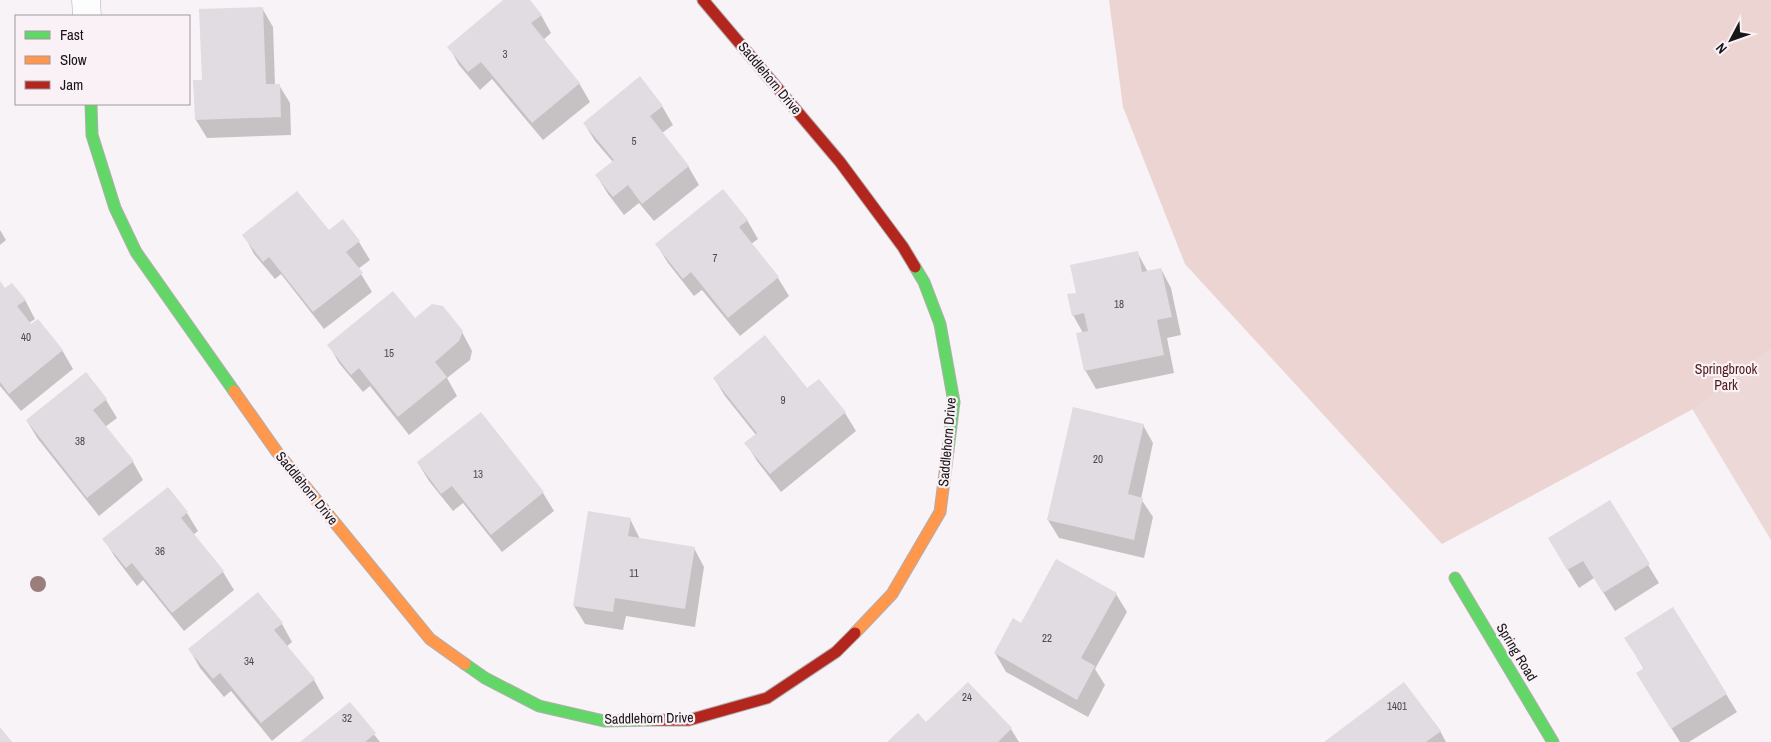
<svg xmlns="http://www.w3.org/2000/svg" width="1771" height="742" font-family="'Archivo Narrow',sans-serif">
<rect width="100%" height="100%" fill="#f8f3f6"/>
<path fill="#ebd8d7" d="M 1771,285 L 1771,540 L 1667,367 Z"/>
<path fill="#ebd4d2" d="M 1109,0 L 1771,0 L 1771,348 L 1693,409 L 1442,544 L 1185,264 L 1123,107 Z"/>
<path fill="#0003" d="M 505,0 L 528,0 L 541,15 L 551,33 L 543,40 L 579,83 L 590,102 L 543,140 L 492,79 L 480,90 L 459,65 L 449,47 Z
M 262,8 L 273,27 L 275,85 L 279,85 L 290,103 L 291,135 L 207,138 L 196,120 L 203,81 Z
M 662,106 L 673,125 L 662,133 L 688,166 L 699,185 L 654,221 L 639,203 L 624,215 L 608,194 L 597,176 L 613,162 L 595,141 L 584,123 Z
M 747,220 L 758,239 L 751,244 L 778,278 L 789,296 L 740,336 L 702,290 L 694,296 L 668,263 L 657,245 Z
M 343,221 L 359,242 L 370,260 L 358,269 L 372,292 L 324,329 L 281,274 L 275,279 L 254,254 L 244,235 L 329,232 Z
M 0,230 L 6,240 L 0,245 Z
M 1137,252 L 1148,272 L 1161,269 L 1171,288 L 1181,335 L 1167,338 L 1174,373 L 1096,389 L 1085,370 L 1083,333 L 1073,315 L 1077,294 Z
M 0,283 L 5,290 L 25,300 L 35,319 L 29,323 L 62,350 L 73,369 L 21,411 L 0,386 Z
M 462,332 L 472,351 L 470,360 L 447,378 L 457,396 L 409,435 L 370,386 L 363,392 L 339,363 L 329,345 Z
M 86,374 L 106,400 L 117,418 L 105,427 L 133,462 L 143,480 L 99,516 L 38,439 L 27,421 Z
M 714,378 L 807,390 L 819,380 L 845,413 L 856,431 L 781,492 L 757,461 L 746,443 L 756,435 L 725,396 Z
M 481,414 L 543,493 L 554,511 L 502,552 L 463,503 L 453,511 L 429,481 L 418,463 Z
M 1143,425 L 1153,443 L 1141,499 L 1153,517 L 1144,558 L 1059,538 L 1048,520 Z
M 168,488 L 187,513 L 198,531 L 193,535 L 223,572 L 234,590 L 184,631 L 143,580 L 137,586 L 115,557 L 104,539 Z
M 1609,501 L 1659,583 L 1615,611 L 1594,578 L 1579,588 L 1560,557 Z
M 630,519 L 640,539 L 694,548 L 704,567 L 695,627 L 626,616 L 623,630 L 585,624 L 574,606 Z
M 1116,594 L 1127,612 L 1095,669 L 1105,685 L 1088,717 L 1006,672 L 995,653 L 1022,625 Z
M 282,624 L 292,642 L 286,647 L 314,680 L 324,698 L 272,741 L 231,691 L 224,697 L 200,668 L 190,650 Z
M 1636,656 L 1726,694 L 1737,712 L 1689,742 L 1680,742 L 1648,691 L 1644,669 Z
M 350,704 L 380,742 L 302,742 Z
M 1011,729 L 1019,742 L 889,742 Z
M 1440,731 L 1446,742 L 1327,742 Z"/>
<path fill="#e1dbe2" d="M 503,0 L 530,0 L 542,15 L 531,23 L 580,83 L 532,123 L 481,62 L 468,72 L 447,47 Z
M 263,7 L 266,84 L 280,84 L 281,117 L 195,120 L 193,80 L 202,80 L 199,9 Z
M 640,76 L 663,106 L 650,116 L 689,166 L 642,204 L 628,185 L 613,197 L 595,175 L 614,160 L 583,123 Z
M 723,189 L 748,220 L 739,227 L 779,277 L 728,318 L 691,272 L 683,279 L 655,244 Z
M 297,191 L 329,230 L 343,219 L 360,241 L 346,252 L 363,273 L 313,312 L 269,257 L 263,262 L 242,235 Z
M 1138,251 L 1142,272 L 1161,268 L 1172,317 L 1157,320 L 1164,355 L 1084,371 L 1076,333 L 1088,331 L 1084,313 L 1072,316 L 1067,294 L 1076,293 L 1070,265 Z
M 0,281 L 5,288 L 12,283 L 26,300 L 17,306 L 31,324 L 38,319 L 63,350 L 9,394 L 0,382 Z
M 393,291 L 415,318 L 432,304 L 443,306 L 463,331 L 459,341 L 435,362 L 447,377 L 398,417 L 359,368 L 351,375 L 327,345 Z
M 765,335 L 807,388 L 819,379 L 846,412 L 770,474 L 744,443 L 757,433 L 713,378 Z
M 86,372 L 107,399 L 93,410 L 134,461 L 87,498 L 26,420 Z
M 1073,407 L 1144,424 L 1128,494 L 1143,498 L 1134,540 L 1047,520 Z
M 481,412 L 544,492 L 491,535 L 452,486 L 441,494 L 417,462 Z
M 168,487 L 188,512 L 181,518 L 224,571 L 172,613 L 132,563 L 126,568 L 102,539 Z
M 1610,500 L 1650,564 L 1603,593 L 1583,561 L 1567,570 L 1548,538 Z
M 588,511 L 631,518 L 628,536 L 695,547 L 685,609 L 615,598 L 613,612 L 573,606 Z
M 1056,559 L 1117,593 L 1081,658 L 1095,666 L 1077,700 L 994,653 L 1013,618 L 1021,623 Z
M 258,592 L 283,623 L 274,630 L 315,679 L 261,723 L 220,673 L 213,679 L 188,649 Z
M 1673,607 L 1727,694 L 1671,729 L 1636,673 L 1644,668 L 1624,638 Z
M 968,682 L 1012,728 L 998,742 L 887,742 L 918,713 L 926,722 Z
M 1404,682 L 1441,731 L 1426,742 L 1324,742 Z
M 350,702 L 376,733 L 365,742 L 300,742 Z
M 0,727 L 12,742 L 0,742 Z"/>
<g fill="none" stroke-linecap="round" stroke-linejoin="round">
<g stroke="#b2aeb0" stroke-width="29">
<path id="street" d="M 86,0 L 87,16"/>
</g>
<g stroke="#b2aeb0" stroke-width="13">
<path id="fast" d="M 91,104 L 92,135 L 115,208 L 136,252 L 234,391
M 915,267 L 924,282 L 940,324 L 954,402 L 948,450
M 1455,578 L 1553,742
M 465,664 L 485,678 L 539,706 L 604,721 L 654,720"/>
</g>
<g stroke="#b2aeb0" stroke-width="13">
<path id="slow" d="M 234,391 L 277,452 L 430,639 L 465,664
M 855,633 L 892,594 L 940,512 L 948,450"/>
</g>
<g stroke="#b2aeb0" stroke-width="13">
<path id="jam" d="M 703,0 L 840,162 L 903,247 L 915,267
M 654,720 L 689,720 L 767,698 L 836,652 L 855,633"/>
</g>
<use href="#street" stroke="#fefdfe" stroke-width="28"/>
<use href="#fast" stroke="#63d668" stroke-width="11"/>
<use href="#slow" stroke="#ff974d" stroke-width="11"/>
<use href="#jam" stroke="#b3261e" stroke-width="11"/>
</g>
<circle fill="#9b7d7c" cx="38" cy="584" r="8"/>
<g text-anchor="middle" stroke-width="4.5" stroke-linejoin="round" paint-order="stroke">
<g font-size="11" fill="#4c484c">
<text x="505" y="58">3</text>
<text x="634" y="145">5</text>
<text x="715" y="262">7</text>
<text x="1119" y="308">18</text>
<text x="26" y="341">40</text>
<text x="389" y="357">15</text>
<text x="783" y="404">9</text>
<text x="80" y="445">38</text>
<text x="1098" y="463">20</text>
<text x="478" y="478">13</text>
<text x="160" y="555">36</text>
<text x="634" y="577">11</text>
<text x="1047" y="642">22</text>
<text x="249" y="665">34</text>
<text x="967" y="701">24</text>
<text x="1397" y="710">1401</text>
<text x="347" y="722">32</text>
</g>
<g font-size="14" fill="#191618" stroke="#faf1f7">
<text transform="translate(770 78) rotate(50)" y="5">Saddlehorn Drive</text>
<text transform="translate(947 442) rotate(-85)" y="5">Saddlehorn Drive</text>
<text transform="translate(307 488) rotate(51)" y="5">Saddlehorn Drive</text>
<text transform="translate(1517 652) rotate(59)" y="5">Spring Road</text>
<text transform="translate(649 718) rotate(-1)" y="5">Saddlehorn Drive</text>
</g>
<g font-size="14" fill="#4f1d19" stroke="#faf1f7">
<text x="1726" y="374">Springbrook<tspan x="1726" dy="16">Park</tspan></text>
</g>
</g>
<rect x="15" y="15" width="175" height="90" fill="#faf1f7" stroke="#a0999e"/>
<rect x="25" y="31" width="25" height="8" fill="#63d668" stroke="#a0999e"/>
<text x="60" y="40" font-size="15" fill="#191618">Fast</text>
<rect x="25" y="56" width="25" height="8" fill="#ff974d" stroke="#a0999e"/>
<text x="60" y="65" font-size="15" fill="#191618">Slow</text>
<rect x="25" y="81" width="25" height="8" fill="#b3261e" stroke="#a0999e"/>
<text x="60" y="90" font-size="15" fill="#191618">Jam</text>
<g transform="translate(1731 40) rotate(229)" stroke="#faf1f7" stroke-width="4" paint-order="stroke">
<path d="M0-4L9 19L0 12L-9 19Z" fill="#191618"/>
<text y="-8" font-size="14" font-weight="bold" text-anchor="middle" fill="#191618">N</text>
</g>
</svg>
